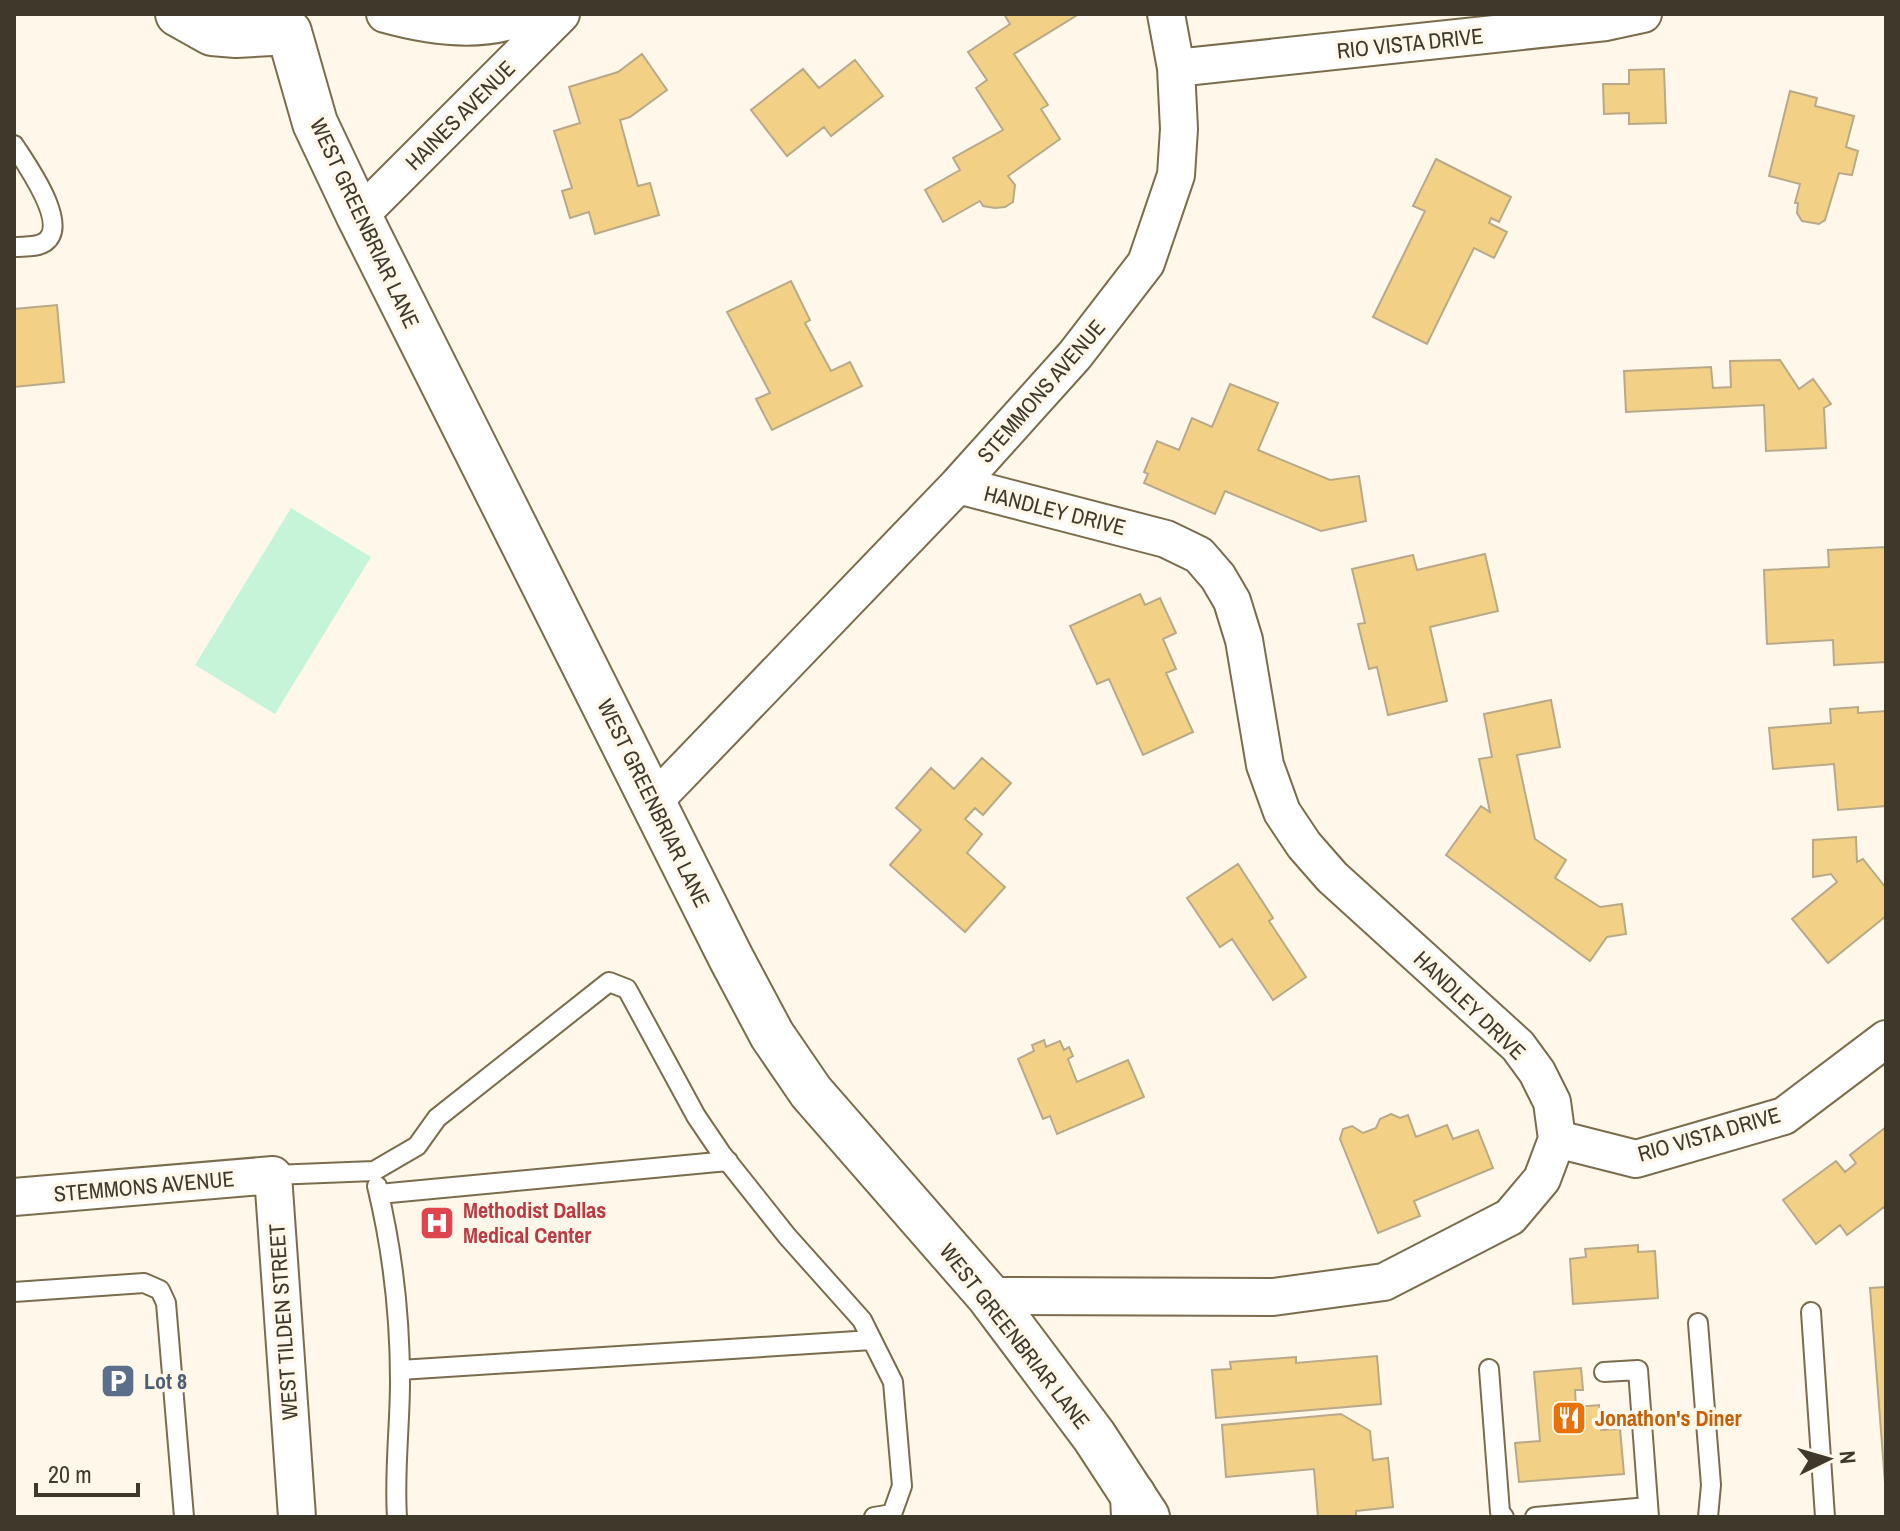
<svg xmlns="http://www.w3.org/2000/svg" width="1900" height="1531" font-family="'Archivo Narrow',sans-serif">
<rect width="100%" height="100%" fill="#fef7ea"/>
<path fill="#c6f4d9" d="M 291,508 L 371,557 L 275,714 L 195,665 Z"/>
<path fill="#f2d187" stroke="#b9a988" stroke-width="2" d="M 1004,14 L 1079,14 L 1014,54 L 1048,105 L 1041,109 L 1060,139 L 1008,176 L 1015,185 L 1013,202 L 1005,207 L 995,208 L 983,206 L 980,201 L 943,222 L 925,190 L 960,170 L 953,158 L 1003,130 L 976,88 L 987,80 L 968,52 L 1010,24 Z
M 642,54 L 667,90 L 630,117 L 620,120 L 638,186 L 650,183 L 659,215 L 595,234 L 589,212 L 570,218 L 562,191 L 572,188 L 554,131 L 580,123 L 569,87 L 618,72 Z
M 855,60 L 883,96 L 831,136 L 824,127 L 787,156 L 751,110 L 803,69 L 819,88 Z
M 1664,69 L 1666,123 L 1629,124 L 1629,113 L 1604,114 L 1603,84 L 1629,84 L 1629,70 Z
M 1790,91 L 1817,98 L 1815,106 L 1854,116 L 1846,147 L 1858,151 L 1852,175 L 1839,173 L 1825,220 L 1819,224 L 1802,221 L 1797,213 L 1798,203 L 1795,203 L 1800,184 L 1769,176 Z
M 1436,159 L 1511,197 L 1499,222 L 1491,218 L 1489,223 L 1507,232 L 1494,258 L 1474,248 L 1427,344 L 1373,317 L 1425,211 L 1413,206 Z
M 791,281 L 810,320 L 805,323 L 831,371 L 850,362 L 862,386 L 772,430 L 756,399 L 770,393 L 727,312 Z
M 57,305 L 64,382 L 14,387 L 14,309 Z
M 1780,360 L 1799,389 L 1813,379 L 1831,404 L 1824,408 L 1826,448 L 1766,451 L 1764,405 L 1626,412 L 1624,371 L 1711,367 L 1713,388 L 1731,387 L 1730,361 Z
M 1230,384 L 1278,403 L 1258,450 L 1330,480 L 1359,476 L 1366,521 L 1321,531 L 1225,491 L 1215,514 L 1144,483 L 1148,474 L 1144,472 L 1157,441 L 1179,450 L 1192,418 L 1212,427 Z
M 1886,547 L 1886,662 L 1834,665 L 1833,640 L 1767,644 L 1764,570 L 1829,567 L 1828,550 Z
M 1485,554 L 1498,611 L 1430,627 L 1447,701 L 1388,715 L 1377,667 L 1369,669 L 1358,624 L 1365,623 L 1352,569 L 1413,555 L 1417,570 Z
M 1140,594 L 1145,605 L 1160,598 L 1176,633 L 1163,639 L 1176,669 L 1166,673 L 1193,732 L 1143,755 L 1109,679 L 1097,684 L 1070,626 Z
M 1551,700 L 1560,747 L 1517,755 L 1535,839 L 1566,860 L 1555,878 L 1600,907 L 1622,904 L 1626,934 L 1607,937 L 1590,961 L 1446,855 L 1481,806 L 1490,812 L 1479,759 L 1492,757 L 1484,714 Z
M 1858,707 L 1858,713 L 1886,711 L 1886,806 L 1838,810 L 1834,764 L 1773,769 L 1769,728 L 1831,723 L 1830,709 Z
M 982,758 L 1011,783 L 983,815 L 975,808 L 965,819 L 982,834 L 967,853 L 1005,887 L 965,932 L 890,865 L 921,830 L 896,808 L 931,768 L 954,789 Z
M 1856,837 L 1857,862 L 1863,859 L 1886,888 L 1886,916 L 1828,963 L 1792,919 L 1837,882 L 1831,874 L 1813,877 L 1813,840 Z
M 1238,864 L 1273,918 L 1269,921 L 1306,977 L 1273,1000 L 1232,939 L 1220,947 L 1187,898 Z
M 1044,1040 L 1046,1047 L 1060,1041 L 1064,1050 L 1069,1047 L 1073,1056 L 1068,1059 L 1077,1082 L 1128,1060 L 1144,1097 L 1057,1134 L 1050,1116 L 1043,1119 L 1018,1059 L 1034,1051 L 1032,1045 Z
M 1391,1114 L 1400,1118 L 1408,1115 L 1416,1137 L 1447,1125 L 1453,1139 L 1478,1130 L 1493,1168 L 1414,1201 L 1420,1216 L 1378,1233 L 1340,1139 L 1343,1129 L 1352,1126 L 1363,1133 L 1376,1128 L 1380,1119 Z
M 1886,1127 L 1886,1210 L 1884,1207 L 1847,1235 L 1840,1225 L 1816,1244 L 1783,1200 L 1836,1161 L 1845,1172 L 1856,1163 L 1850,1155 Z
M 1638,1245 L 1638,1252 L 1655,1251 L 1658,1298 L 1573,1304 L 1570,1259 L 1586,1257 L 1585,1249 Z
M 1886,1287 L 1886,1483 L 1885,1483 L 1870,1288 Z
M 1377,1356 L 1381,1404 L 1216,1418 L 1212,1370 L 1231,1369 L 1230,1362 L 1296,1357 L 1296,1363 Z
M 1581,1368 L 1583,1390 L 1575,1390 L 1576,1407 L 1599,1405 L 1601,1430 L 1620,1429 L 1624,1474 L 1519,1482 L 1515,1443 L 1540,1441 L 1534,1372 Z
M 1341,1414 L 1370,1431 L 1373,1460 L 1388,1458 L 1393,1507 L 1356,1511 L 1356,1517 L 1318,1517 L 1314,1469 L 1226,1477 L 1222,1425 Z"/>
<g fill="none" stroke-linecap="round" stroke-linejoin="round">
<g stroke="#7b6c4d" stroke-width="22">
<path id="service" d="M 14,145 C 26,164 70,224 45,242 C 36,248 24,246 14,247
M 273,1175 L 374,1171 L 417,1146 L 437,1118 L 609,982 L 627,989 L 696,1116 L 721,1153 L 787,1236 L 862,1320 L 893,1382 L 902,1486 L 892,1514 L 874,1517
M 377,1186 C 392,1248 400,1317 400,1381 C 400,1427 394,1471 397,1517
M 379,1194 L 728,1161
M 14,1292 L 144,1283 L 160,1290 L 166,1303 L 184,1517
M 1811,1312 L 1825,1517
M 1698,1323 L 1711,1485 L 1708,1517
M 1489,1369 L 1500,1512 L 1504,1517
M 400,1370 L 872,1340
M 1604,1372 L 1638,1370 L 1649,1517
M 1535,1517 L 1648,1507"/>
</g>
<g stroke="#7b6c4d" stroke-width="40">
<path id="minor" d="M 385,14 C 428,26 485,35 528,14
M 1176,68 L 1606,22 L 1643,14
M 359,216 L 561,14
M 958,485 L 1166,539 L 1199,555 L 1218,577 L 1232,601 L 1244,640 L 1265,765 L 1282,812 L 1304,845 L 1332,877 L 1518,1046 L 1537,1072 L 1552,1102 L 1557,1139 L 1542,1179 L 1510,1217 L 1384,1282 L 1273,1297 L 989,1296
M 654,801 L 958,485 L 1075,355 L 1146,263 L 1176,175 L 1179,129 L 1176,68 L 1166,14
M 1557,1139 L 1636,1159 L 1784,1116 L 1886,1039
M 14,1197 L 273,1175 L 297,1517"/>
</g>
<g stroke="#7b6c4d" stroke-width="48">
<path id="tertiary" d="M 178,14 L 212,33 L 236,35 L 289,32 L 315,123 L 359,216 L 731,958 L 772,1035 L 811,1092 L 989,1296 L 1094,1436 L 1147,1517"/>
</g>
<g stroke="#7b6c4d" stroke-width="48">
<path id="secondary" d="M 1133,1495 L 1134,1517"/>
</g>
<use href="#service" stroke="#fff" stroke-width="18"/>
<use href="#minor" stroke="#fff" stroke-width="36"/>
<use href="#tertiary" stroke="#fff" stroke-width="44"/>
<use href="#secondary" stroke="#fff" stroke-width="44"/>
</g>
<defs>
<g id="hospital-square" transform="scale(1.8)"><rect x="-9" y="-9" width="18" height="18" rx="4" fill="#e0444e" stroke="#fef7ea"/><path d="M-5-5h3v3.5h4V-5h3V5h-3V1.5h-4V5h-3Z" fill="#fff"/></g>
<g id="parking-square" transform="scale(1.8)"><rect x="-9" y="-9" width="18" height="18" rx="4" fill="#5c6f8a" stroke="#fef7ea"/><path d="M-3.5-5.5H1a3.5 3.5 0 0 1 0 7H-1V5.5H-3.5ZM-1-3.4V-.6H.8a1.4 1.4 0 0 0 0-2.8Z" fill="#fff"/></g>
<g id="restaurant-square" transform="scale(1.8)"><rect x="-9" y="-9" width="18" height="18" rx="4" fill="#e8710a" stroke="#fef7ea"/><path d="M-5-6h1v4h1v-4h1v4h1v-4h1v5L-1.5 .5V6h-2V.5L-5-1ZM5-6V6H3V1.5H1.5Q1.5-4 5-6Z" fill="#fff"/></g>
</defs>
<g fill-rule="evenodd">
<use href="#hospital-square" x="437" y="1223"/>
<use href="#parking-square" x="118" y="1381"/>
<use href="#restaurant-square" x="1569" y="1418"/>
</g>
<g text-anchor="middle" stroke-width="7" stroke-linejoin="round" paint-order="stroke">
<g font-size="22" fill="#3f392b" stroke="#fef7ea">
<text transform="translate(1410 43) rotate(-6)" y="8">RIO VISTA DRIVE</text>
<text transform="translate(460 115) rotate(-45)" y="8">HAINES AVENUE</text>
<text transform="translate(365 223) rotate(65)" y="8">WEST GREENBRIAR LANE</text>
<text transform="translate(1041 391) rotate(-49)" y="8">STEMMONS AVENUE</text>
<text transform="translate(1055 510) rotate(14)" y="8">HANDLEY DRIVE</text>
<text transform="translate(654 803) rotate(64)" y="8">WEST GREENBRIAR LANE</text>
<text transform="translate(1470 1005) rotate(44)" y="8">HANDLEY DRIVE</text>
<text transform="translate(1709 1134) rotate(-16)" y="8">RIO VISTA DRIVE</text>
<text transform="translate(144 1186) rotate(-5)" y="8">STEMMONS AVENUE</text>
<text transform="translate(283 1322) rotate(-94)" y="8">WEST TILDEN STREET</text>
<text transform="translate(1015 1336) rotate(52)" y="8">WEST GREENBRIAR LANE</text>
</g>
<g font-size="22" font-weight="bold" fill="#be3a42" stroke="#fef7ea" text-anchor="start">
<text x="463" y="1218">Methodist Dallas<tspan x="463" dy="25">Medical Center</tspan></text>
</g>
<g font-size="22" font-weight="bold" fill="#4e5e75" stroke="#fef7ea" text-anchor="start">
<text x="144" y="1389">Lot 8</text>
</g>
<g font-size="22" font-weight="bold" fill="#c56008" stroke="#fef7ea" text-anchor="start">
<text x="1595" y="1426">Jonathon's Diner</text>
</g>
</g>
<rect width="1900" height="1531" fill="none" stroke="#3f392b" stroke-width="32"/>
<g transform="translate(1828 1459) rotate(85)" stroke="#fef7ea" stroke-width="6" paint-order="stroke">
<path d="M0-6L14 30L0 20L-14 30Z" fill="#3f392b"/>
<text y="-12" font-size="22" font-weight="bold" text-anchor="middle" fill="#3f392b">N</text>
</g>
<path d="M36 1483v12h102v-12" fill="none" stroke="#3f392b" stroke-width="4"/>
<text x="48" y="1483" font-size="24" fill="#3f392b" stroke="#fef7ea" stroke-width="6" paint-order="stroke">20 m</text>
</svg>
